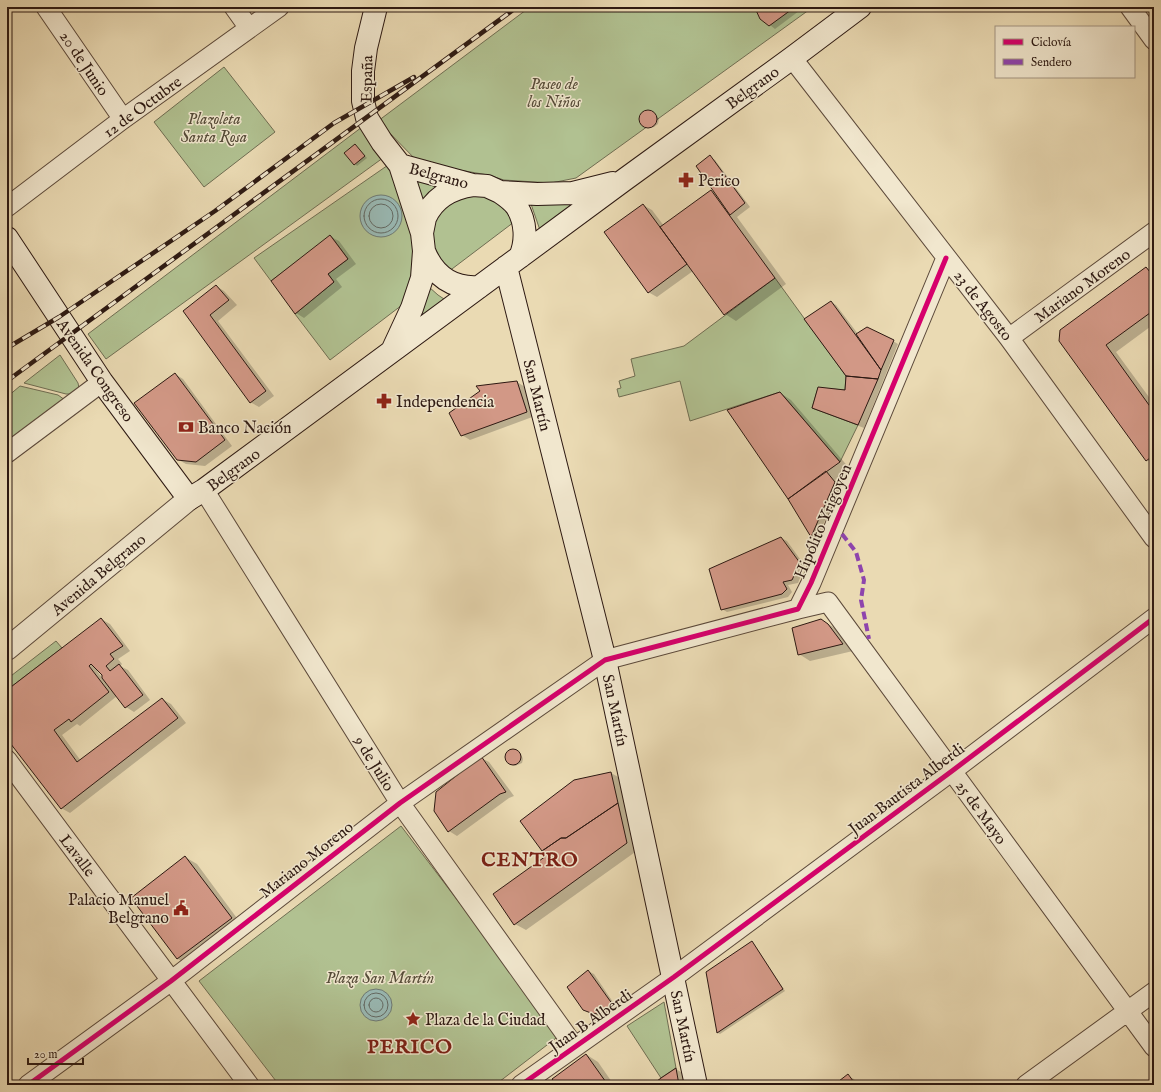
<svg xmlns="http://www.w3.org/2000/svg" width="1161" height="1092" font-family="'IM FELL English',serif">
<rect width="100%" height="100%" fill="#eadab3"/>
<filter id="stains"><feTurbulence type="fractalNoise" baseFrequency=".005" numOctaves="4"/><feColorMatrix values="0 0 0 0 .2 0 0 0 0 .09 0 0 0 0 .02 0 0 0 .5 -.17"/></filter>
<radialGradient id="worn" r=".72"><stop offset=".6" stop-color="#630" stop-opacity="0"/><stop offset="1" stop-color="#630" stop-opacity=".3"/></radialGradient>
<path fill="#b1c191" stroke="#6f6d52" d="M 530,7 L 813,7 L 576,178 L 551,183 L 504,180 L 488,175 L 419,163 L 378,121 Z
M 224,67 L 275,132 L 204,187 L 154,122 Z
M 366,124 L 387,155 L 106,359 L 88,334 Z
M 391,163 L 419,251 L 406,302 L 330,360 L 295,314 L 334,282 L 328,274 L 348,259 L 331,236 L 271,281 L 254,258 Z
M 411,175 L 441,185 L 420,208 Z
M 484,190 L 518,219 L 444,275 L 434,263 L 431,216 L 440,203 Z
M 585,201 L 542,236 L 531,204 Z
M 775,278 L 846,376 L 845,390 L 818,388 L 812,408 L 858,425 L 840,462 L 780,392 L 690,421 L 680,381 L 619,397 L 617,389 L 621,388 L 619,381 L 635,376 L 631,359 L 684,346 Z
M 429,287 L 438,295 L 450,303 L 416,325 Z
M 60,355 L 78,383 L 79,388 L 72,394 L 66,394 L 24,383 Z
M 20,386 L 58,395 L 65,400 L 7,442 L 7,397 Z
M 56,641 L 62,648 L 7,690 L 7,679 Z
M 401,826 L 560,1035 L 495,1085 L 279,1085 L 199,981 Z
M 664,1002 L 676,1068 L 661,1078 L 627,1026 Z"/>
<path fill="#99b9b4" stroke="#6e7973" d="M360 216a21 21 0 1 1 42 0a21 21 0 1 1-42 0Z
M360 1005a16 16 0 1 1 32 0a16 16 0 1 1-32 0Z"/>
<path fill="#0003" fill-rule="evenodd" d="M 758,7 L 803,7 L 803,8 L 775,29 L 761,18 Z
M 646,111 L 656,115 L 659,119 L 658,124 L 654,127 L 649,128 L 641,121 L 642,114 Z
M 355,145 L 367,158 L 357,166 L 346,153 Z
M 710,157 L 715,160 L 750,207 L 737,217 L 786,284 L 736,321 L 725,314 L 693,271 L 657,297 L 648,292 L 643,205 L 652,210 L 664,226 L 712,191 L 716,194 Z
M 331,237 L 339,241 L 356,264 L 336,279 L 342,287 L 304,318 L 296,313 Z
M 1146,268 L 1154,272 L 1154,324 L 1116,352 L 1154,404 L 1154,464 L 1147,460 L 1060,341 Z
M 216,286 L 224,291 L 237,305 L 218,321 L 274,396 L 259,407 L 250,402 L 184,311 Z
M 831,302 L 836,305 L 858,334 L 893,341 L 898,344 L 864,428 L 813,408 L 846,391 L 847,376 Z
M 175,374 L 183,379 L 232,446 L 205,466 L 186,464 L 177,459 Z
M 517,382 L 525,387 L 535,416 L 470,440 L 462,435 Z
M 780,393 L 791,400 L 850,469 L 835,480 L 840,486 L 817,539 L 812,536 L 789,498 Z
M 781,538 L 787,541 L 805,566 L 798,583 L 788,585 L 792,592 L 788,597 L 727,612 L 722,609 Z
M 101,619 L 110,624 L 130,651 L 118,659 L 122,664 L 120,666 L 128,670 L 150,700 L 134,712 L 126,707 L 117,696 L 80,726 L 77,724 L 62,735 L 81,761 L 162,699 L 171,704 L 186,723 L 70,813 L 61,808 L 7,737 L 7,720 L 11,717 L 7,712 L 7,692 ZM 98,670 L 103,675 L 103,679 L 97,671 Z
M 821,620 L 840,631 L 853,651 L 810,661 L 799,654 Z
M 512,750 L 521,754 L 523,759 L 522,763 L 515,766 L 508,763 L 505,758 L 506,754 Z
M 481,758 L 489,762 L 514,796 L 509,798 L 457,836 L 449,831 Z
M 611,773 L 620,778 L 638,850 L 526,930 L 515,924 L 547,856 L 575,780 Z
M 185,857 L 197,864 L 242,925 L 189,965 L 178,959 L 132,898 Z
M 752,943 L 754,944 L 785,991 L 720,1034 L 718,1033 L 707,972 Z
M 588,971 L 594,974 L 617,1008 L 604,1016 L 597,1016 L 590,1012 Z
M 587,1055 L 598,1062 L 614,1085 L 557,1085 Z
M 676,1069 L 684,1074 L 687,1085 L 653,1085 Z
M 848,1076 L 854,1079 L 858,1085 L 843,1085 Z"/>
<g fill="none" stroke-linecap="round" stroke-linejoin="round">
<path stroke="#636963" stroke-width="1" d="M364 216a17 17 0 1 1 34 0a17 17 0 1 1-34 0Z
M369 216a12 12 0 1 1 24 0a12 12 0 1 1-24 0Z
M364 1005a12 12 0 1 1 24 0a12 12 0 1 1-24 0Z
M369 1005a7 7 0 1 1 14 0a7 7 0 1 1-14 0Z"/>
</g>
<path fill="#d29886" stroke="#2d1912" d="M 756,7 L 795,7 L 769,26 L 760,19 L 755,8 Z
M639 119a9 9 0 1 1 18 0a9 9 0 1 1-18 0Z
M 355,144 L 365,156 L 354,165 L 344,153 Z
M 710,155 L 745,203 L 730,215 L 696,166 Z
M 711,190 L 775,278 L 724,315 L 660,227 Z
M 643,204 L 687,264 L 648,293 L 604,232 Z
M 330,235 L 348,259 L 328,274 L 334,282 L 295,314 L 271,281 Z
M 1146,267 L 1154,277 L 1154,310 L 1106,345 L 1154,412 L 1154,455 L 1146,461 L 1059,341 L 1060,330 Z
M 216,285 L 229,300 L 210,315 L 266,391 L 250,403 L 183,311 Z
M 831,301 L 881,370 L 878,379 L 846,376 L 804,319 Z
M 867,327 L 894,340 L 881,370 L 856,334 Z
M 175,373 L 225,440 L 196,462 L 177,460 L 134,403 Z
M 846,376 L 878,379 L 858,425 L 812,408 L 818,387 L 845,390 Z
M 517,381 L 527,412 L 461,436 L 449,413 L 480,391 L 476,386 Z
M 780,392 L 840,462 L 788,499 L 727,410 Z
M 826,471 L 835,482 L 811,537 L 788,499 Z
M 781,537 L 800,563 L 792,580 L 783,582 L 787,589 L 782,594 L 721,610 L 709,569 Z
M 101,618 L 123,646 L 110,654 L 114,659 L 106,666 L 110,671 L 119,664 L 143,695 L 125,708 L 102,678 L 102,675 L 91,664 L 89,666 L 109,692 L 71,722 L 69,719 L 54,730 L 77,762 L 162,698 L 178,718 L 61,809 L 7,739 L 7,719 L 10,717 L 7,714 L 7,690 Z
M 821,619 L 828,624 L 843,644 L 798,655 L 792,628 Z
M505 757a8 8 0 1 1 16 0a8 8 0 1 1-16 0Z
M 481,756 L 506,792 L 500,794 L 448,832 L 434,811 L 436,792 Z
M 611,772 L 618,803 L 566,838 L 561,838 L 542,851 L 520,821 L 574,780 Z
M 618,803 L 627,843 L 514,925 L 493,894 L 546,856 L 542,851 L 561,838 L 566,838 Z
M 185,856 L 232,918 L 177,959 L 131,898 Z
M 752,941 L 783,989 L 717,1033 L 706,972 Z
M 588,970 L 613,1005 L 598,1014 L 591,1013 L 583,1010 L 567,987 Z
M 586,1054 L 608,1085 L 556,1085 L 552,1079 Z
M 676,1068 L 679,1085 L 652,1085 L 661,1078 Z
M 848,1074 L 856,1085 L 842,1085 L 839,1081 Z"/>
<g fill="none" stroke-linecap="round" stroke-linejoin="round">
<g stroke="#5c493a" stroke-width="21">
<path id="minor" d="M 46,7 L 123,119
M 234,7 L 249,28
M 1130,7 L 1154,40
M 792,58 L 1009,338 L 1154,538
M 7,207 L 123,119 L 279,7
M 1009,338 L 1154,232
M 7,453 L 102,382
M 204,490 L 400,803 L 574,1046
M 798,609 L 828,602 L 1154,1047
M 7,760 L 249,1085
M 28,1085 L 171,981 L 400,803 L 605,660 L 798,609 L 811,583 L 946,258
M 521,1085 L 674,977 L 952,771 L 1154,618
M 1026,1085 L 1154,992"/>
</g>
<g stroke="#5c493a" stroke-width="24">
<path id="tertiary" d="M 7,649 L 189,499"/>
</g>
<g stroke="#2d1912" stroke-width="24">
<path id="secondary" d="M 376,7 L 366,48 L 363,71 L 363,101 L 367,118 L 382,142 L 400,165 L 422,233 L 424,251 L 422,278 L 412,308 L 393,349
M 400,165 L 473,185 L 487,186 L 500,192 L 537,194 L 573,193 L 613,183
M 500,192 C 506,196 513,201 517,207 C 526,222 527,241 520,257
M 422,233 C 423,228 424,223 425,218 C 434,197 452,188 473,185
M 7,238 L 102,382 L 189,499 L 204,490 L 624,180 L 792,58 L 860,7
M 424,251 C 434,276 453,289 479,287
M 506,267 L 605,660 L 696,1085"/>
</g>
<use href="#minor" stroke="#f1e7ce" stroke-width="19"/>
<use href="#tertiary" stroke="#f1e7ce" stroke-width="22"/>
<use href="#secondary" stroke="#f1e7ce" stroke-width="22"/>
<g stroke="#2d1912" stroke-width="4.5">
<path id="rail" d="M 7,348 L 59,317 L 215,211 L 334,123 L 414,77
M 7,381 L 517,7"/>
</g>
<use href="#rail" stroke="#f1e7ce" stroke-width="3" stroke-dasharray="9" stroke-linecap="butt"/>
<path stroke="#8e44ad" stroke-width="4" stroke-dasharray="8 4" stroke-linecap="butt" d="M 842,534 L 856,552 L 864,580 L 861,600 L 869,639"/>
<g stroke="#f1e7ce" stroke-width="8">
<path id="cycleway" d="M 28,1085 L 171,981 L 400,803 L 605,660 L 798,609 L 811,583 L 946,258
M 521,1085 L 674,977 L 952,771 L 1154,618"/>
</g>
<use href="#cycleway" stroke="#d6006c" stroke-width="5"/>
</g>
<defs>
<g id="pharmacy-bare" transform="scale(1.2)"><path d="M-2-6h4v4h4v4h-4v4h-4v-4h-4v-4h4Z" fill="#8f2418" stroke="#f1e7ce" stroke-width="2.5" paint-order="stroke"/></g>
<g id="bank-bare" transform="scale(1.2)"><path d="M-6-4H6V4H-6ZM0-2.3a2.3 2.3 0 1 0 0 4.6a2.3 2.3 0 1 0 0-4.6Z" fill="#8f2418" stroke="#f1e7ce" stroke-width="2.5" paint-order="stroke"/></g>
<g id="civic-bare" transform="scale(1.2)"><path d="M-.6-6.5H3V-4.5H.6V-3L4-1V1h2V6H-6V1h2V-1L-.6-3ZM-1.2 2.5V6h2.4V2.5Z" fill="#8f2418" stroke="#f1e7ce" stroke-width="2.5" paint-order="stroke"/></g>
<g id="sight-bare" transform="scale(1.2)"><path d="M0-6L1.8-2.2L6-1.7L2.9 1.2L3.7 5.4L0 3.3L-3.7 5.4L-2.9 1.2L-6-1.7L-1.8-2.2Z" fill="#8f2418" stroke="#f1e7ce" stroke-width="2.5" paint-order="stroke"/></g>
</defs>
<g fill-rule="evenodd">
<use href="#pharmacy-bare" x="686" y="180"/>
<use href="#pharmacy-bare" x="384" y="401"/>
<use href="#bank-bare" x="186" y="427"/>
<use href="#civic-bare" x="181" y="908"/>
<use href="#sight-bare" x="413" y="1019"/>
</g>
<g text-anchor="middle" stroke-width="3" stroke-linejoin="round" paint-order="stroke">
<g font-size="16" fill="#2d1912" stroke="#f1e7ce">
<text transform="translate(85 63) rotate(56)" y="6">20 de Junio</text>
<text transform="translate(366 79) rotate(-89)" y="6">España</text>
<text transform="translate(752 87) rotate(-36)" y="6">Belgrano</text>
<text transform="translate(142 106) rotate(-36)" y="6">12 de Octubre</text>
<text transform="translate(439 175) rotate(15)" y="6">Belgrano</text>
<text transform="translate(1082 285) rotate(-36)" y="6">Mariano Moreno</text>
<text transform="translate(984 305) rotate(52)" y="6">23 de Agosto</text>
<text transform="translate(96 370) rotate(55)" y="6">Avenida Congreso</text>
<text transform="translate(538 395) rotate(76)" y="6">San Martín</text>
<text transform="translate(233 469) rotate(-36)" y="6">Belgrano</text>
<text transform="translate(822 521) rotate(-67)" y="6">Hipólito Yrigoyen</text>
<text transform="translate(98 574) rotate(-40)" y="6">Avenida Belgrano</text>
<text transform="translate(616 710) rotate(78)" y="6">San Martín</text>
<text transform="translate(375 763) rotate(58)" y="6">9 de Julio</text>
<text transform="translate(906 788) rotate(-37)" y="6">Juan Bautista Alberdi</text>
<text transform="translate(982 812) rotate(54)" y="6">25 de Mayo</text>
<text transform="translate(78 855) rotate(53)" y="6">Lavalle</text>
<text transform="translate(306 859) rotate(-38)" y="6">Mariano Moreno</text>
<text transform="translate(590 1020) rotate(-35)" y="6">Juan B Alberdi</text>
<text transform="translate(684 1026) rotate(78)" y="6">San Martín</text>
</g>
<g font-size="16" font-style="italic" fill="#554b38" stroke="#f1e7ce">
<text x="554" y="89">Paseo de<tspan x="554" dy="18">los Niños</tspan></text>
<text x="214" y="124">Plazoleta<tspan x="214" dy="18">Santa Rosa</tspan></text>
<text x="380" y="983">Plaza San Martín</text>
</g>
<g font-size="16" fill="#2d1912" stroke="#f1e7ce" text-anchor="start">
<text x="698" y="186">Perico</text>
<text x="396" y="407">Independencia</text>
<text x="198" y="433">Banco Nación</text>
<text x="169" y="905" text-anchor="end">Palacio Manuel<tspan x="169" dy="18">Belgrano</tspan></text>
<text x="425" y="1025">Plaza de la Ciudad</text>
</g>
<g font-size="20" font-weight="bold" letter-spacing="1" fill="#7a1f14" stroke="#f1e7ce">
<text x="530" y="866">CENTRO</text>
<text x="410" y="1053">PERICO</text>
</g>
</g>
<rect width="1161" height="1092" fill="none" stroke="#eadab3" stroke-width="24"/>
<rect x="8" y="8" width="1145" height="1076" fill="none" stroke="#2d1912" stroke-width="2"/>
<rect x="12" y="12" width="1137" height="1068" fill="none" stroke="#2d1912"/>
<rect x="995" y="26" width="140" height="52" fill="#f1e7ce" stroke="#a39583"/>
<rect x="1003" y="39" width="20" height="6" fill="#d6006c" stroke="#a39583"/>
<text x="1031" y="46" font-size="12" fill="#2d1912">Ciclovía</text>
<rect x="1003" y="59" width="20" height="6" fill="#8e44ad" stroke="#a39583"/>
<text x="1031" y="66" font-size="12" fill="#2d1912">Sendero</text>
<path d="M28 1058v6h55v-6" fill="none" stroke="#2d1912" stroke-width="2"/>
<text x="34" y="1058" font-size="12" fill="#2d1912" stroke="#f1e7ce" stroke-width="3" paint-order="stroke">20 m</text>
<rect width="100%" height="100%" filter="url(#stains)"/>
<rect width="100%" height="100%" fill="url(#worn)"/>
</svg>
